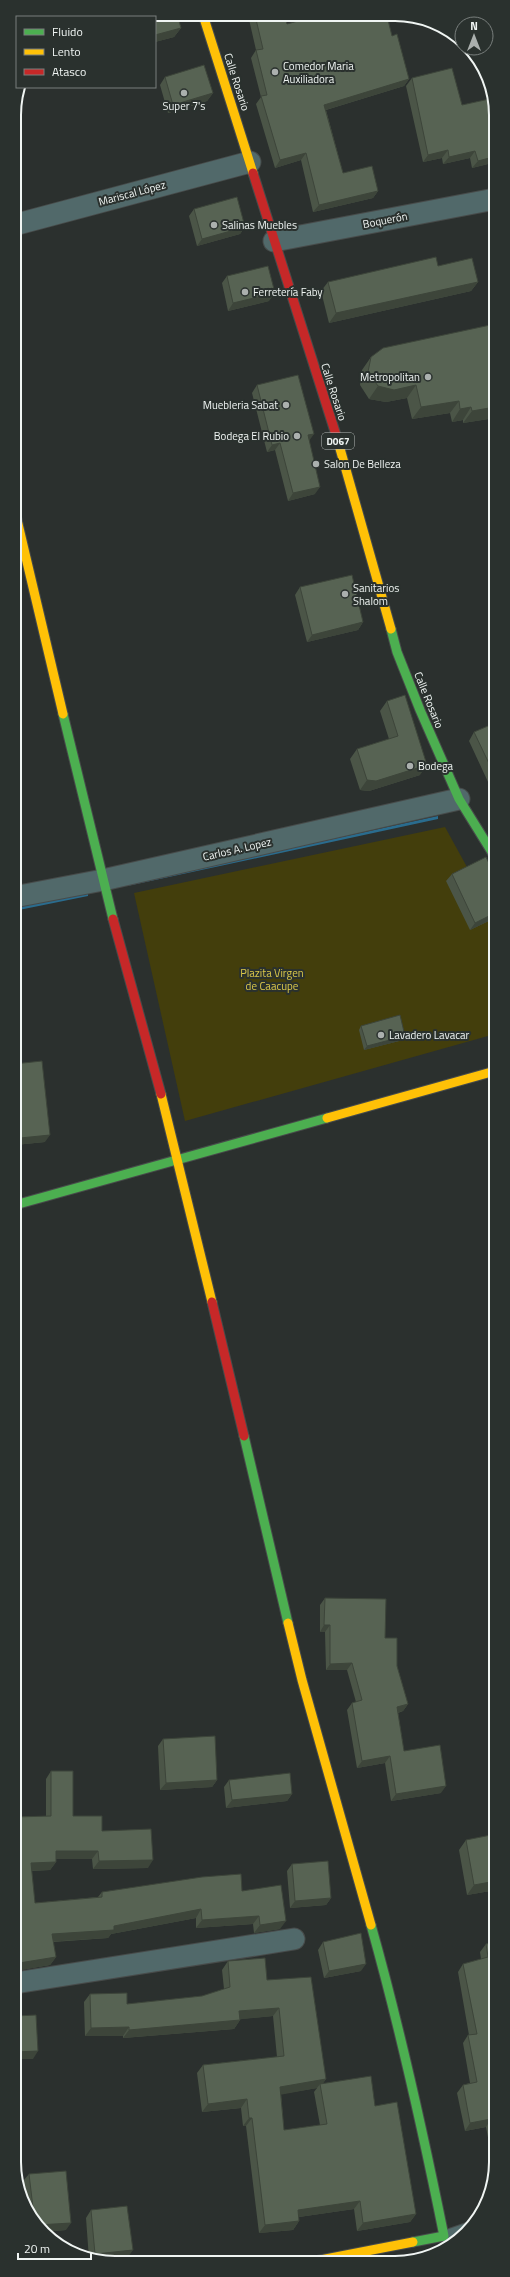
<svg xmlns="http://www.w3.org/2000/svg" width="510" height="2277" font-family="'Titillium Web',sans-serif">
<rect width="100%" height="100%" fill="#2b302e"/>
<path fill="#433e0c" d="M 445,827 L 495,918 L 495,1034 L 185,1121 L 134,893 Z"/>
<path fill="#2a6c8e" d="M 438,816 L 438,819 L 127,886 L 127,884 Z
M 88,893 L 88,896 L 14,911 L 14,908 Z"/>
<g fill="none" stroke-linecap="round" stroke-linejoin="round">
<g stroke="#474b4a" stroke-width="12">
<path id="lane" d="M 444,2236 L 473,2226"/>
</g>
<g stroke="#474b4a" stroke-width="23">
<path id="street" d="M 14,225 L 250,162
M 274,241 L 495,199
M 14,897 L 103,880 L 459,799
M 15,1983 L 294,1939"/>
</g>
<g stroke="#474b4a" stroke-width="11">
<path id="fast" d="M 391,629 L 397,652 L 420,710 L 459,799 L 495,857
M 63,714 L 113,919
M 15,1205 L 327,1118
M 244,1436 L 288,1623
M 371,1925 C 400,2028 423,2132 444,2236 L 413,2242"/>
</g>
<g stroke="#474b4a" stroke-width="11">
<path id="slow" d="M 203,15 L 253,173
M 337,438 L 391,629
M 14,507 L 63,714
M 161,1094 L 212,1302
M 327,1118 L 495,1071
M 288,1623 L 302,1680 L 371,1925
M 310,2262 L 413,2242"/>
</g>
<g stroke="#474b4a" stroke-width="11">
<path id="jam" d="M 253,173 L 337,438
M 113,919 L 161,1094
M 212,1302 L 244,1436"/>
</g>
<use href="#lane" stroke="#51696a" stroke-width="10"/>
<use href="#street" stroke="#51696a" stroke-width="21"/>
<use href="#fast" stroke="#4caf50" stroke-width="9"/>
<use href="#slow" stroke="#ffc107" stroke-width="9"/>
<use href="#jam" stroke="#c62828" stroke-width="9"/>
</g>
<path fill="#4b5547" fill-rule="evenodd" d="M 115,14 L 177,14 L 181,28 L 174,37 L 155,42 L 155,17 L 99,17 Z
M 248,15 L 284,15 L 287,24 L 392,36 L 409,79 L 404,86 L 326,110 L 343,173 L 378,191 L 373,198 L 313,212 L 301,160 L 275,168 L 256,104 L 261,97 L 251,58 L 256,50 Z
M 165,77 L 213,93 L 207,101 L 168,113 L 160,85 Z
M 412,78 L 462,105 L 494,98 L 495,165 L 489,166 L 488,164 L 472,168 L 470,158 L 443,164 L 442,158 L 423,162 L 406,86 Z
M 194,209 L 245,227 L 240,234 L 197,246 L 189,216 Z
M 438,266 L 478,282 L 471,291 L 329,323 L 321,291 L 328,282 Z
M 227,276 L 269,301 L 228,311 L 222,283 Z
M 495,324 L 495,418 L 463,423 L 463,420 L 452,422 L 450,413 L 412,419 L 407,398 L 386,402 L 369,399 L 360,385 L 362,370 L 371,357 Z
M 257,385 L 309,441 L 315,494 L 288,501 L 275,450 L 267,452 L 252,393 Z
M 300,587 L 363,622 L 358,630 L 307,642 L 295,595 Z
M 387,701 L 420,775 L 369,791 L 360,790 L 350,759 L 357,749 L 389,739 L 380,711 Z
M 495,723 L 495,797 L 469,741 L 474,732 Z
M 452,874 L 495,918 L 470,930 L 446,881 Z
M 361,1026 L 403,1040 L 364,1050 L 359,1030 Z
M 14,1064 L 45,1142 L 15,1145 Z
M 325,1598 L 385,1638 L 397,1666 L 408,1704 L 403,1711 L 398,1713 L 404,1751 L 441,1793 L 391,1801 L 385,1763 L 357,1768 L 347,1710 L 352,1703 L 356,1702 L 347,1670 L 326,1670 L 325,1632 L 320,1632 L 320,1605 Z
M 163,1739 L 217,1780 L 212,1787 L 160,1790 L 158,1746 Z
M 51,1771 L 73,1816 L 102,1831 L 148,1868 L 93,1869 L 92,1859 L 56,1859 L 56,1862 L 50,1870 L 31,1871 L 35,1903 L 98,1897 L 102,1892 L 242,1891 L 280,1929 L 254,1933 L 253,1924 L 196,1928 L 196,1918 L 111,1934 L 108,1938 L 53,1942 L 56,1957 L 50,1965 L 15,1971 L 15,1817 L 46,1816 L 46,1779 Z
M 229,1780 L 292,1794 L 287,1801 L 226,1808 L 224,1787 Z
M 466,1840 L 496,1890 L 467,1895 L 459,1850 Z
M 292,1864 L 331,1898 L 326,1905 L 290,1908 L 287,1871 Z
M 323,1942 L 361,1971 L 324,1978 L 318,1950 Z
M 496,1942 L 496,2169 L 495,2174 L 486,2127 L 465,2131 L 457,2093 L 463,2085 L 470,2083 L 463,2043 L 468,2035 L 469,2035 L 458,1972 L 463,1964 L 481,1959 L 480,1952 L 486,1944 Z
M 228,1961 L 267,1980 L 326,2079 L 323,2083 L 375,2106 L 416,2214 L 410,2222 L 357,2231 L 354,2209 L 299,2217 L 299,2221 L 293,2230 L 259,2233 L 246,2126 L 243,2126 L 241,2108 L 202,2112 L 197,2073 L 203,2065 L 277,2057 L 273,2016 L 239,2019 L 240,2020 L 234,2029 L 123,2038 L 123,2036 L 85,2036 L 84,2002 L 90,1994 L 127,2004 L 202,1996 L 224,1989 L 222,1970 ZM 317,2088 L 314,2092 L 320,2125 L 284,2130 L 281,2094 Z
M 29,2174 L 66,2230 L 43,2232 L 39,2229 L 25,2199 L 23,2181 Z
M 91,2210 L 128,2257 L 97,2261 L 95,2261 L 89,2259 L 86,2218 Z"/>
<path fill="#3d453a" d="M 181,28 L 174,37 L 155,42 L 155,35 Z
M 409,79 L 404,86 L 319,112 L 324,105 Z
M 213,93 L 207,101 L 168,113 L 173,105 Z
M 448,150 L 442,158 L 423,162 L 428,155 Z
M 475,151 L 470,158 L 443,164 L 449,157 Z
M 306,153 L 301,160 L 275,168 L 280,160 Z
M 493,157 L 488,164 L 472,168 L 478,161 Z
M 494,159 L 495,159 L 495,165 L 489,166 Z
M 378,191 L 373,198 L 313,212 L 319,205 Z
M 245,227 L 240,234 L 197,246 L 202,239 Z
M 478,282 L 471,291 L 329,323 L 336,313 Z
M 275,293 L 269,301 L 228,311 L 233,303 Z
M 416,385 L 407,398 L 386,402 L 369,399 L 378,386 Z
M 459,401 L 450,413 L 412,419 L 421,407 Z
M 471,407 L 463,420 L 452,422 L 460,409 Z
M 495,407 L 495,418 L 463,423 L 472,411 Z
M 314,434 L 309,441 L 308,435 Z
M 280,443 L 275,450 L 267,452 L 272,445 Z
M 320,487 L 315,494 L 288,501 L 293,493 Z
M 363,622 L 358,630 L 307,642 L 312,635 Z
M 427,765 L 420,775 L 369,791 L 360,790 L 367,780 Z
M 495,913 L 495,918 L 470,930 L 475,923 Z
M 405,1036 L 403,1040 L 364,1050 L 367,1046 Z
M 50,1135 L 45,1142 L 15,1145 L 20,1138 Z
M 324,1625 L 330,1625 L 325,1632 L 320,1632 Z
M 352,1663 L 347,1670 L 326,1670 L 330,1664 Z
M 408,1704 L 403,1711 L 392,1714 L 397,1707 Z
M 390,1756 L 385,1763 L 357,1768 L 362,1761 Z
M 217,1780 L 212,1787 L 160,1790 L 166,1783 Z
M 446,1786 L 441,1793 L 391,1801 L 396,1794 Z
M 292,1794 L 287,1801 L 226,1808 L 232,1800 Z
M 56,1851 L 98,1851 L 92,1859 L 50,1859 Z
M 153,1860 L 148,1868 L 93,1869 L 99,1861 Z
M 56,1862 L 50,1870 L 25,1871 L 31,1863 Z
M 496,1881 L 496,1890 L 467,1895 L 474,1885 Z
M 331,1898 L 326,1905 L 290,1908 L 295,1901 Z
M 201,1909 L 196,1918 L 111,1934 L 108,1938 L 46,1942 L 52,1934 L 114,1926 Z
M 259,1916 L 253,1924 L 196,1928 L 202,1920 Z
M 286,1921 L 280,1929 L 254,1933 L 260,1925 Z
M 56,1957 L 50,1965 L 15,1971 L 15,1966 L 19,1963 Z
M 366,1964 L 361,1971 L 324,1978 L 329,1971 Z
M 279,2008 L 273,2016 L 233,2020 L 239,2011 Z
M 240,2020 L 234,2029 L 123,2038 L 129,2030 Z
M 129,2027 L 123,2036 L 85,2036 L 91,2028 Z
M 38,2051 L 33,2059 L 15,2059 L 15,2052 Z
M 326,2079 L 321,2086 L 320,2084 L 317,2088 L 274,2096 L 280,2087 Z
M 247,2099 L 241,2108 L 202,2112 L 208,2104 Z
M 249,2118 L 252,2118 L 246,2126 L 243,2126 Z
M 491,2119 L 486,2127 L 465,2131 L 470,2123 Z
M 360,2201 L 354,2209 L 292,2218 L 298,2210 Z
M 416,2214 L 410,2222 L 357,2231 L 363,2223 Z
M 299,2221 L 293,2230 L 259,2233 L 265,2225 Z
M 71,2223 L 66,2230 L 43,2232 L 39,2229 L 37,2225 Z
M 133,2250 L 128,2257 L 97,2261 L 91,2260 L 95,2254 Z"/>
<path fill="#576353" stroke="#3d453a" d="M 115,14 L 177,14 L 181,28 L 155,35 L 155,17 L 107,17 L 107,16 Z
M 255,15 L 284,15 L 287,24 L 320,15 L 387,16 L 392,36 L 397,34 L 409,79 L 324,105 L 343,173 L 372,166 L 378,191 L 319,205 L 306,153 L 280,160 L 261,96 L 267,95 L 256,50 L 263,49 Z
M 204,65 L 213,93 L 173,105 L 165,77 Z
M 452,68 L 462,105 L 494,98 L 495,102 L 495,159 L 494,159 L 493,157 L 478,161 L 475,151 L 449,157 L 448,150 L 428,155 L 412,78 Z
M 237,197 L 245,227 L 202,239 L 194,209 Z
M 436,257 L 438,266 L 472,258 L 478,282 L 336,313 L 328,282 Z
M 268,266 L 275,293 L 233,303 L 227,276 Z
M 495,324 L 495,407 L 472,411 L 471,407 L 460,409 L 459,401 L 421,407 L 416,385 L 394,390 L 378,386 L 368,372 L 371,357 L 383,348 Z
M 298,375 L 314,434 L 308,435 L 320,487 L 293,493 L 280,443 L 272,445 L 257,385 Z
M 352,575 L 363,622 L 312,635 L 300,587 Z
M 405,695 L 427,765 L 376,781 L 367,780 L 357,749 L 398,736 L 387,701 Z
M 495,723 L 495,776 L 474,732 Z
M 486,857 L 495,876 L 495,913 L 475,923 L 452,874 Z
M 400,1015 L 405,1036 L 367,1046 L 361,1026 Z
M 42,1061 L 50,1135 L 20,1138 L 14,1085 L 14,1064 Z
M 325,1598 L 386,1599 L 385,1638 L 397,1638 L 397,1666 L 408,1704 L 397,1707 L 404,1751 L 440,1745 L 446,1786 L 396,1794 L 390,1756 L 362,1761 L 352,1703 L 362,1700 L 352,1663 L 330,1664 L 330,1625 L 324,1625 Z
M 215,1736 L 217,1780 L 166,1783 L 163,1739 Z
M 51,1771 L 73,1771 L 73,1816 L 102,1816 L 102,1831 L 151,1829 L 153,1860 L 99,1861 L 98,1851 L 56,1851 L 56,1862 L 31,1863 L 35,1903 L 102,1897 L 102,1892 L 202,1877 L 241,1874 L 242,1891 L 281,1885 L 286,1921 L 260,1925 L 259,1916 L 202,1920 L 201,1909 L 114,1926 L 114,1930 L 52,1934 L 56,1957 L 19,1963 L 15,1966 L 15,1817 L 51,1816 Z
M 290,1773 L 292,1794 L 232,1800 L 229,1780 Z
M 496,1834 L 496,1881 L 474,1885 L 466,1840 Z
M 328,1861 L 331,1898 L 295,1901 L 292,1864 Z
M 361,1933 L 366,1964 L 329,1971 L 323,1942 Z
M 496,1942 L 496,2142 L 491,2119 L 470,2123 L 463,2085 L 477,2082 L 468,2035 L 477,2034 L 463,1964 L 488,1957 L 486,1944 Z
M 265,1958 L 267,1980 L 311,1977 L 326,2079 L 280,2087 L 284,2130 L 327,2124 L 320,2084 L 371,2076 L 375,2106 L 397,2102 L 416,2214 L 363,2223 L 360,2201 L 298,2210 L 299,2221 L 265,2225 L 252,2118 L 249,2118 L 247,2099 L 208,2104 L 203,2065 L 284,2056 L 279,2008 L 239,2011 L 240,2020 L 129,2030 L 129,2027 L 91,2028 L 90,1994 L 127,1993 L 127,2004 L 202,1996 L 230,1987 L 228,1961 Z
M 36,2015 L 38,2051 L 15,2052 L 15,2016 Z
M 66,2171 L 71,2223 L 37,2225 L 34,2216 L 29,2174 Z
M 127,2206 L 133,2250 L 95,2254 L 91,2210 Z"/>
<g fill="#abb0ae" stroke="#2a312e" stroke-width="1.5">
<circle cx="275" cy="72" r="4"/>
<circle cx="184" cy="93" r="4"/>
<circle cx="214" cy="225" r="4"/>
<circle cx="245" cy="292" r="4"/>
<circle cx="428" cy="377" r="4"/>
<circle cx="286" cy="405" r="4"/>
<circle cx="297" cy="436" r="4"/>
<circle cx="316" cy="464" r="4"/>
<circle cx="345" cy="594" r="4"/>
<circle cx="410" cy="766" r="4"/>
<circle cx="381" cy="1035" r="4"/>
</g>
<g text-anchor="middle" stroke-width="4" stroke-linejoin="round" paint-order="stroke">
<rect fill="#2a312e" stroke="#b5bab8" stroke-width="1" x="322" y="433" width="32" height="16" rx="3"/>
<g font-size="10" font-weight="bold" fill="#f0f5f3">
<text x="338" y="445">D067</text>
</g>
<g font-size="11" fill="#f0f5f3" stroke="#2a312e" text-anchor="start">
<text x="283" y="70">Comedor Maria<tspan x="283" dy="13">Auxiliadora</tspan></text>
<text x="184" y="110" text-anchor="middle">Super 7's</text>
<text x="222" y="229">Salinas Muebles</text>
<text x="253" y="296">Ferretería Faby</text>
<text x="420" y="381" text-anchor="end">Metropolitan</text>
<text x="278" y="409" text-anchor="end">Muebleria Sabat</text>
<text x="289" y="440" text-anchor="end">Bodega El Rubio</text>
<text x="324" y="468">Salon De Belleza</text>
<text x="353" y="592">Sanitarios<tspan x="353" dy="13">Shalom</tspan></text>
<text x="418" y="770">Bodega</text>
<text x="389" y="1039">Lavadero Lavacar</text>
</g>
<g font-size="11" fill="#f0f5f3" stroke="#2a312e">
<text transform="translate(237 82) rotate(72)" y="4">Calle Rosario</text>
<text transform="translate(132 193) rotate(-15)" y="4">Mariscal López</text>
<text transform="translate(385 220) rotate(-11)" y="4">Boquerón</text>
<text transform="translate(334 392) rotate(72)" y="4">Calle Rosario</text>
<text transform="translate(429 700) rotate(68)" y="4">Calle Rosario</text>
<text transform="translate(237 849) rotate(-13)" y="4">Carlos A. Lopez</text>
</g>
<g font-size="11" fill="#dcc94a" stroke="#2a312e">
<text x="272" y="977">Plazita Virgen<tspan x="272" dy="13">de Caacupe</tspan></text>
</g>
</g>
<path d="M0 0H510V2277H0ZM115 21H395A94 94 0 0 1 489 115V2162A94 94 0 0 1 395 2256H115A94 94 0 0 1 21 2162V115A94 94 0 0 1 115 21Z" fill="#2a312e" fill-rule="evenodd"/>
<path fill="none" stroke="#f0f5f3" stroke-width="2" d="M115 21H395A94 94 0 0 1 489 115V2162A94 94 0 0 1 395 2256H115A94 94 0 0 1 21 2162V115A94 94 0 0 1 115 21Z"/>
<rect x="16" y="16" width="140" height="72" fill="#2a312e" stroke="#797f7d"/>
<rect x="24" y="29" width="20" height="6" fill="#4caf50" stroke="#797f7d"/>
<text x="52" y="36" font-size="12" fill="#f0f5f3">Fluido</text>
<rect x="24" y="49" width="20" height="6" fill="#ffc107" stroke="#797f7d"/>
<text x="52" y="56" font-size="12" fill="#f0f5f3">Lento</text>
<rect x="24" y="69" width="20" height="6" fill="#c62828" stroke="#797f7d"/>
<text x="52" y="76" font-size="12" fill="#f0f5f3">Atasco</text>
<g transform="translate(474 36)"><circle r="19" fill="#2a312e" stroke="#797f7d"/>
<path d="M0-3L7 15L0 10L-7 15Z" fill="#abb0ae"/>
<text y="-6" font-size="11" font-weight="bold" text-anchor="middle" fill="#f0f5f3">N</text>
</g>
<path d="M18 2253v6h73v-6" fill="none" stroke="#f0f5f3" stroke-width="2"/>
<text x="24" y="2253" font-size="12" fill="#f0f5f3" stroke="#2a312e" stroke-width="3" paint-order="stroke">20 m</text>
</svg>
